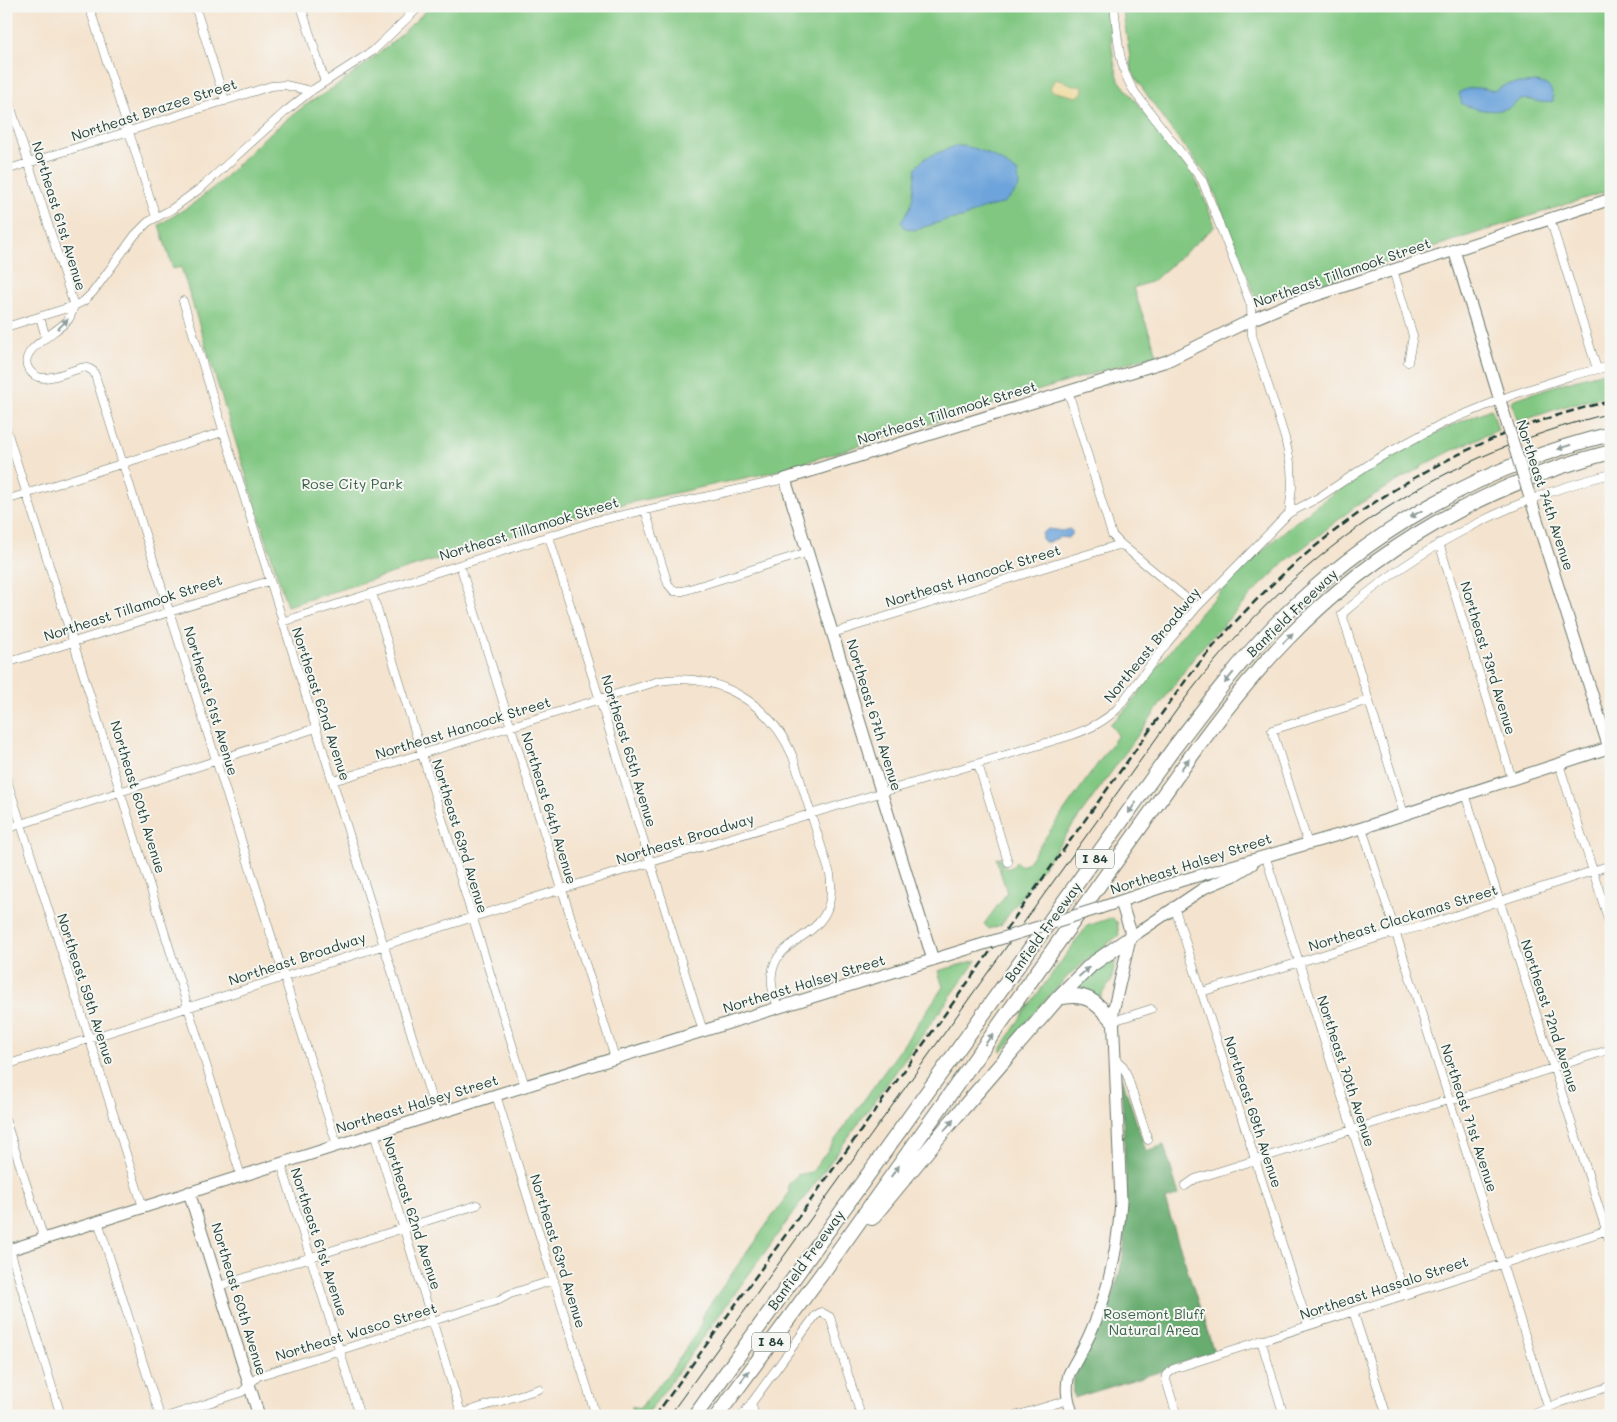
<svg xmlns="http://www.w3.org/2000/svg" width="1617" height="1422" font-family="Mali,sans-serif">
<rect width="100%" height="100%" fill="#f6f6f2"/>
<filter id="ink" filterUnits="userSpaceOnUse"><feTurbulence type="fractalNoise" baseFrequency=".02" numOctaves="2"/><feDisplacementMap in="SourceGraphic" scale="10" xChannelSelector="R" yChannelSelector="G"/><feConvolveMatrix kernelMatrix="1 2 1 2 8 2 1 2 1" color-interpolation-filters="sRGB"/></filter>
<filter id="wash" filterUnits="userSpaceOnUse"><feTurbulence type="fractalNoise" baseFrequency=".0096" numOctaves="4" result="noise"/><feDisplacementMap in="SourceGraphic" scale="20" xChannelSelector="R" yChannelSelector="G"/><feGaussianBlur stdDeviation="1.12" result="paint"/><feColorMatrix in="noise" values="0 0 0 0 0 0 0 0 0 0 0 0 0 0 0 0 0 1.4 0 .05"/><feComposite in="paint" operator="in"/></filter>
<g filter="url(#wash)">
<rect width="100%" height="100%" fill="#f4e3ce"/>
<path fill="#81c782" stroke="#50825b" d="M 431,6 L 1107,6 L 1114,62 L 1119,80 L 1193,175 L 1200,188 L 1215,226 L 1153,281 L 1133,288 L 1157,354 L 777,471 L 592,511 L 287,606 L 181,267 L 173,269 L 159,225 L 194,203 L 220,182 L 264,138 L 304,106 L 344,81 L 393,42 Z
M 1122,6 L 1611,6 L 1611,190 L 1290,293 L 1256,299 L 1213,188 L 1207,176 L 1164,120 L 1137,80 L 1132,71 Z
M 1611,370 L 1611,395 L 1566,406 L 1518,422 L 1511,402 L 1512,400 L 1563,383 Z
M 1490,409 L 1492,410 L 1498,430 L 1459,447 L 1426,464 L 1356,506 L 1285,562 L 1254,592 L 1198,652 L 1001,925 L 989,929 L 984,924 L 1007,893 L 996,858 L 1000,857 L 1004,867 C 1009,870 1013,867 1016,862 L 1022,866 L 1028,862 L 1118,735 L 1110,724 C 1129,709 1142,688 1156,669 C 1171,649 1186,629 1203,610 C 1260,547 1327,491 1401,451 C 1430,435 1460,422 1490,409 Z
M 1111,918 L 1117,922 L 1119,935 L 1070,974 L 1039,1007 L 1002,1052 L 1000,1051 L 1022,1015 L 1087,926 Z
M 1115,955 L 1116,958 L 1111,982 L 1101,995 L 1101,1000 L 1072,990 L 1082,980 Z
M 977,960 L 646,1416 L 629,1416 L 632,1406 L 639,1409 L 671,1371 L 702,1323 L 701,1317 L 789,1193 L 788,1185 L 797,1175 L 812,1172 L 897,1054 L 943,987 L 938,971 Z"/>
<path fill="#68ac70" stroke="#447452" d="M 1121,1075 L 1146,1151 L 1164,1145 L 1179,1195 L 1165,1200 L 1214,1352 L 1166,1368 L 1162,1371 L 1074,1398 C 1068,1377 1084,1361 1092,1343 C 1102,1323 1111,1304 1117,1283 C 1128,1243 1127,1203 1125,1162 C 1124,1133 1122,1104 1121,1075 Z"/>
<path fill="#eeda9e" stroke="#868c69" d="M 1055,79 L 1070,84 L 1073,86 L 1081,85 L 1083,89 L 1082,93 L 1077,97 L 1052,91 L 1050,88 Z"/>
<path fill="#6da4db" stroke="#467088" d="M 1537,82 C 1548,84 1554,89 1553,101 C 1542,106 1531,97 1522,100 C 1516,101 1511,108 1505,109 C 1492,113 1474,109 1462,104 L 1459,93 C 1469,85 1483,88 1494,91 L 1508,84 Z
M 955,146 C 978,145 997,158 1014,170 L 1018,173 L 1019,186 L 1013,195 L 1002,204 L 984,208 L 962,218 L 946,220 L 915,230 L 905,228 L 901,221 L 910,208 L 912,201 L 916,167 L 925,158 Z
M 1049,529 L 1062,531 L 1069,529 L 1072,531 L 1072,535 L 1068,538 L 1060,537 L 1049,542 L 1045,542 L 1042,539 L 1042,533 Z"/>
</g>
<g filter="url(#ink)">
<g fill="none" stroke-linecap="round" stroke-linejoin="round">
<g stroke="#6a776a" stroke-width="9">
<path id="street" d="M 89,6 L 156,217
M 195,6 L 225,101
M 301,6 L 325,82
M 407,6 L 410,16
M 1114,6 C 1118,36 1118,70 1136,94 L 1202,180 L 1251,305 L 1252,335 L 1285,438 L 1291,467 L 1292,487 L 1289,513
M 6,92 L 74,306 C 72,311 71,317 68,320 C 57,333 18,349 28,368 C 32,375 37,378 44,378 C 58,378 72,369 86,367 L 93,371 L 95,375 L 337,1145
M 6,170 L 271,86 L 285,85 L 311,91
M 1550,219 L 1597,369
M 1393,270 L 1413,336 L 1408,362
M 183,301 L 436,1113
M 40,317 L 46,338
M 6,327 L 74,306 L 84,301 L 93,292 L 135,235 L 148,222 L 172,209 L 202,187 L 286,111 L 311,91 L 373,51 L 420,6
M 1068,391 L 1112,535 L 1121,544 L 1197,607
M 6,428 L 241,1176
M 6,500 L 223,432
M 645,510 L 668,584 L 674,591 L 683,591 L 808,552
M 549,537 L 703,1031
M 1439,543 L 1512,779
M 460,565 L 615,1058
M 372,593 L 525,1086
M 282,622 L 596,521 L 785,479
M 833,633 L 1121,544
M 6,663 L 269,581
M 978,764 L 1008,862
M 1559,764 L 1611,928
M 6,777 L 143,1207
M 333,781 L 659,681 C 717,672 770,702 793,757 L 830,874 C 840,942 777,931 772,974 C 770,986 775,997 778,1008
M 1465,794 L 1611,1245
M 1404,814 L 1342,614 C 1419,547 1512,498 1611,474
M 1362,828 L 1551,1416
M 6,829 L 316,728
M 1308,844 L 1272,730 L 1369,700
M 1265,855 L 1405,1295
M 1174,906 L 1308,1325
M 1201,992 L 1265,973 L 1386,935 L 1423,926 L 1611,865
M 1113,1021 L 1151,1009
M 1115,1059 L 1123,1066 L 1127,1075 L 1148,1140
M 6,1065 L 562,889 L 1072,735 C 1090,729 1104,722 1117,709 L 1167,643 L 1197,607 L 1289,513 L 1318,498 L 1377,459 L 1443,423 L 1512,395 L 1570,376 L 1611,366
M 496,1095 L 596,1416
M 6,1122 L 44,1239
M 374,1133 L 462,1416
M 281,1163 L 360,1416
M 1185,1186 L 1195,1179 L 1441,1102 L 1457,1099 L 1611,1049
M 98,1221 L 160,1416
M 10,1250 L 61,1416
M 219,1286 L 477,1205
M 1353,1311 L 1387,1416
M 1261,1340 L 1284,1416
M 751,1403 L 755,1416
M 169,1416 L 242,1392 L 258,1376 L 499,1300 L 510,1294 L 554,1280
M 453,1416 L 539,1389
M 742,1416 L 815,1316 L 821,1312 L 830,1317 L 861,1416
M 1015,1416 L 1068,1400
M 1177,1416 L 1166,1380 L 1167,1375 L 1173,1369 L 1611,1229
M 1530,1416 L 1559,1403 L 1611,1386"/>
</g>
<g stroke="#6a776a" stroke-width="13">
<path id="secondary" d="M 1454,250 L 1502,407
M 1528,491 L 1609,748
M 1100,908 L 1180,881 L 1362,828 L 1611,747
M 1130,938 L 1204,888 L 1233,876 L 1252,864
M 933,960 L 785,479 L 1167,361 L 1251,320 L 1289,304 L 1611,199
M 189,1192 L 259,1416
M 6,1251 L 496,1095 L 977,946
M 1073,1416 C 1068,1401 1065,1389 1069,1374 C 1076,1361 1083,1349 1089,1336 C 1109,1293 1118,1248 1121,1201 L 1113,1012 L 1130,938 L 1130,930 L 1121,902"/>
</g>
<g stroke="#6a776a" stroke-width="16">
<path id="highway" d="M 1058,998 C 1086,991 1095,1001 1113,1021
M 872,1218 L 951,1122 L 1058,998 L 1091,965 L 1130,938
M 695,1416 L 1174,748 C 1206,706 1238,663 1275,625 C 1367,532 1483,465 1611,434
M 717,1416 L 826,1268 L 1189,759 C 1219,717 1251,676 1287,639 C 1375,548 1488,483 1611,452"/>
</g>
<use href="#street" stroke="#fff" stroke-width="8"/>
<use href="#secondary" stroke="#fff" stroke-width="11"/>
<use href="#highway" stroke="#fff" stroke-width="14"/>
<path stroke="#1f3d34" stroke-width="1" d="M 669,1416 L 1181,704 C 1291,556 1430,457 1611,413"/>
<path stroke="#1f3d34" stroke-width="2.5" stroke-dasharray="8 4" stroke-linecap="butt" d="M 655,1416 L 1186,680 C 1295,540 1436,441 1611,401"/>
<g stroke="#6a776a" stroke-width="13" stroke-linecap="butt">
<path id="secondary-bridge" d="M 1502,407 L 1528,491
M 977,946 L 1100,908"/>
</g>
<use href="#secondary-bridge" stroke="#fff" stroke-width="11"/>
</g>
<defs><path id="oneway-solid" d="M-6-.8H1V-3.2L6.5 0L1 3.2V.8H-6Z" transform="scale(1.25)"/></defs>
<g fill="#8f9e9a">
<use href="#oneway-solid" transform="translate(63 324) rotate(-44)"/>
<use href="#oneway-solid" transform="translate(1564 447) rotate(162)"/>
<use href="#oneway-solid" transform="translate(1416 514) rotate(149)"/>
<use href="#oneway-solid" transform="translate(1288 638) rotate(-46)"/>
<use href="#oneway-solid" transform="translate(1229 678) rotate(129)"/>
<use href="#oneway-solid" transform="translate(1185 764) rotate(-54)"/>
<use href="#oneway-solid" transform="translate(1132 808) rotate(126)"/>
<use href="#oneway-solid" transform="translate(1084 972) rotate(-42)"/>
<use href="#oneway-solid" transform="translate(989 1039) rotate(-54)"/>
<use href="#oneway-solid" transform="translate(949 1125) rotate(-50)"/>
<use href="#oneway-solid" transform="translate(895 1171) rotate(-54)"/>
<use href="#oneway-solid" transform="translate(745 1376) rotate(-54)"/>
</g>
</g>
<g text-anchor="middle" stroke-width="4" stroke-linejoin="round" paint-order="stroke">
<g fill="#f6f6f2" stroke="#60746d" stroke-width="1">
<rect x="1076" y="849.5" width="38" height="19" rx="4"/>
<rect x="752" y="1332.5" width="38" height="19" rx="4"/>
</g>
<g font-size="12" font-weight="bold" fill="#1f3d34">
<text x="1095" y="863">I 84</text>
<text x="771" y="1346">I 84</text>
</g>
<g font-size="14" fill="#1f3d34" stroke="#f6f6f2">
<text transform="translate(154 110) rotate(-18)" y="5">Northeast Brazee Street</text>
<text transform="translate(59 216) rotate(73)" y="5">Northeast 61st Avenue</text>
<text transform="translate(1342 273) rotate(-19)" y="5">Northeast Tillamook Street</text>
<text transform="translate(947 413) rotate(-17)" y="5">Northeast Tillamook Street</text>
<text transform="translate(1545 495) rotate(72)" y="5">Northeast 74th Avenue</text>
<text transform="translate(529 529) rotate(-17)" y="5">Northeast Tillamook Street</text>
<text transform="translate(973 576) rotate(-17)" y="5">Northeast Hancock Street</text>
<text transform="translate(133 608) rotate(-18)" y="5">Northeast Tillamook Street</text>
<text transform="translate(1292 613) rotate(-44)" y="5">Banfield Freeway</text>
<text transform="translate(1152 645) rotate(-51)" y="5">Northeast Broadway</text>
<text transform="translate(1488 658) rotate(73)" y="5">Northeast 73rd Avenue</text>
<text transform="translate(211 701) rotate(73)" y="5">Northeast 61st Avenue</text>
<text transform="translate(321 704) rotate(72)" y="5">Northeast 62nd Avenue</text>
<text transform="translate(874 715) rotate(73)" y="5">Northeast 67th Avenue</text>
<text transform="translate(463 728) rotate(-17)" y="5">Northeast Hancock Street</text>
<text transform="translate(629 751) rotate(73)" y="5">Northeast 65th Avenue</text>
<text transform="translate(138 797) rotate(73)" y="5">Northeast 60th Avenue</text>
<text transform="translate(549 808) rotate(73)" y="5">Northeast 64th Avenue</text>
<text transform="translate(460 836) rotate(73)" y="5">Northeast 63rd Avenue</text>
<text transform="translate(685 839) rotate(-17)" y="5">Northeast Broadway</text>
<text transform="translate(1191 864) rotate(-18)" y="5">Northeast Halsey Street</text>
<text transform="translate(1403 918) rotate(-17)" y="5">Northeast Clackamas Street</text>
<text transform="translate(1043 932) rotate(-54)" y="5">Banfield Freeway</text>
<text transform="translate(297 959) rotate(-18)" y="5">Northeast Broadway</text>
<text transform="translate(804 984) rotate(-17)" y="5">Northeast Halsey Street</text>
<text transform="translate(86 989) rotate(72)" y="5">Northeast 59th Avenue</text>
<text transform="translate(1550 1016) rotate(72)" y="5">Northeast 72nd Avenue</text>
<text transform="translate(1346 1071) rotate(72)" y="5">Northeast 70th Avenue</text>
<text transform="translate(417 1104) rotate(-17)" y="5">Northeast Halsey Street</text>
<text transform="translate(1253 1112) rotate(72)" y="5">Northeast 69th Avenue</text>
<text transform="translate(1469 1118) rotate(72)" y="5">Northeast 71st Avenue</text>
<text transform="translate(412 1213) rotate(72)" y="5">Northeast 62nd Avenue</text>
<text transform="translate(319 1242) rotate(72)" y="5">Northeast 61st Avenue</text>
<text transform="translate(558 1251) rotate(73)" y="5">Northeast 63rd Avenue</text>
<text transform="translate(806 1260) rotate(-54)" y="5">Banfield Freeway</text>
<text transform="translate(1384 1288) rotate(-18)" y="5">Northeast Hassalo Street</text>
<text transform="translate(239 1299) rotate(73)" y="5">Northeast 60th Avenue</text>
<text transform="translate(356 1332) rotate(-17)" y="5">Northeast Wasco Street</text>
</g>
<g font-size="14" fill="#386048" stroke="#f6f6f2">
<text x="352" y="489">Rose City Park</text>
<text x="1154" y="1319">Rosemont Bluff<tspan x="1154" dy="16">Natural Area</tspan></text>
</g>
</g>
<rect width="1617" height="1422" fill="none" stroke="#f6f6f2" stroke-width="25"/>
</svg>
